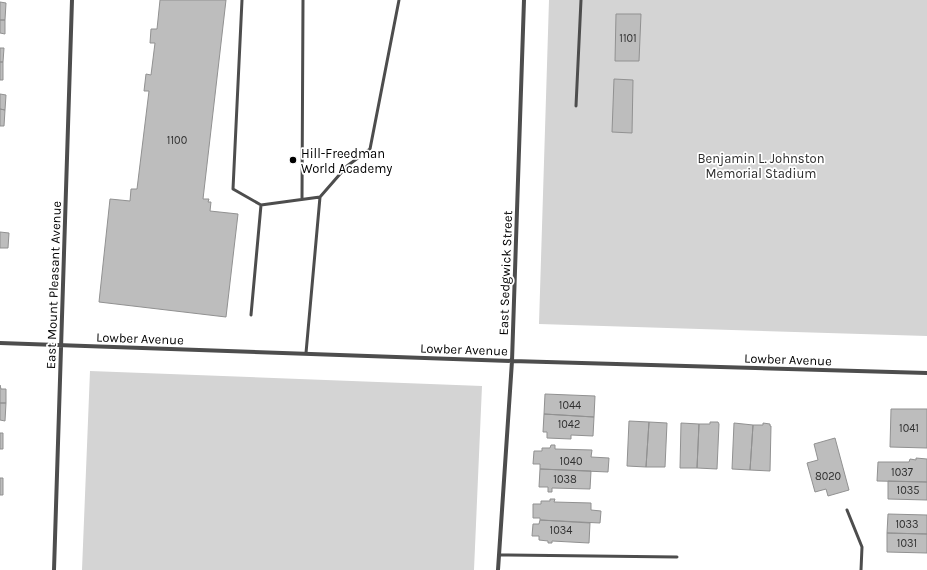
<svg xmlns="http://www.w3.org/2000/svg" width="927" height="570" font-family="Karla,sans-serif">
<rect width="100%" height="100%" fill="#fff"/>
<path fill="#d4d4d4" d="M 549,0 L 927,0 L 927,336 L 539,324 Z
M 90,371 L 482,386 L 474,570 L 82,570 Z"/>
<path fill="#bdbdbd" stroke="#919191" d="M 160,0 L 226,0 L 203,199 L 209,199 L 208,202 L 211,202 L 210,211 L 238,214 L 226,317 L 99,302 L 110,199 L 130,201 L 131,189 L 137,189 L 149,91 L 144,91 L 146,74 L 151,75 L 155,43 L 150,43 L 151,29 L 157,29 Z
M 0,2 L 6,3 L 5,20 L 0,20 Z
M 616,14 L 641,14 L 639,61 L 615,61 Z
M 0,20 L 5,20 L 5,34 L 0,33 Z
M 0,48 L 4,48 L 3,62 L 0,62 Z
M 0,62 L 3,62 L 3,80 L 0,80 Z
M 614,79 L 633,80 L 632,133 L 612,132 Z
M 0,94 L 6,95 L 5,110 L 0,109 Z
M 0,109 L 5,110 L 4,126 L 0,126 Z
M 0,232 L 9,233 L 8,248 L 0,248 Z
M 0,385 L 1,389 L 6,389 L 6,403 L 0,403 Z
M 545,394 L 595,396 L 594,417 L 544,414 Z
M 0,403 L 6,403 L 5,421 L 0,420 Z
M 891,409 L 927,409 L 927,448 L 890,447 Z
M 544,414 L 594,417 L 593,436 L 571,435 L 571,439 L 547,438 L 547,432 L 543,432 Z
M 629,421 L 649,422 L 646,467 L 627,466 Z
M 649,422 L 667,423 L 665,467 L 646,467 Z
M 710,422 L 718,422 L 719,424 L 717,469 L 697,468 L 699,424 L 710,424 Z
M 681,423 L 699,424 L 697,468 L 680,468 Z
M 734,423 L 753,425 L 750,470 L 732,469 Z
M 763,423 L 770,424 L 770,426 L 771,426 L 770,471 L 750,470 L 753,425 L 763,425 Z
M 0,433 L 3,433 L 3,449 L 0,449 Z
M 835,438 L 849,490 L 828,496 L 826,489 L 815,492 L 807,463 L 818,460 L 814,444 Z
M 551,445 L 555,445 L 555,449 L 592,450 L 591,457 L 609,458 L 608,472 L 540,469 L 540,464 L 533,464 L 534,451 L 542,451 L 542,448 L 550,448 Z
M 916,458 L 927,459 L 927,482 L 877,481 L 878,462 L 909,462 L 910,459 L 916,460 Z
M 540,469 L 591,471 L 590,489 L 552,488 L 552,492 L 548,492 L 548,487 L 539,487 Z
M 0,478 L 3,478 L 3,495 L 0,495 Z
M 888,481 L 927,482 L 927,500 L 888,499 Z
M 550,499 L 555,499 L 554,502 L 591,503 L 591,510 L 601,511 L 600,523 L 540,520 L 540,518 L 533,518 L 533,504 L 541,504 L 541,501 L 550,501 Z
M 888,514 L 927,515 L 927,534 L 887,533 Z
M 540,520 L 590,523 L 589,543 L 552,541 L 552,543 L 548,543 L 548,541 L 539,540 L 539,536 L 532,536 L 533,524 L 539,524 Z
M 887,533 L 927,534 L 927,553 L 887,552 Z"/>
<g fill="none" stroke-linecap="round" stroke-linejoin="round">
<path stroke="#4d4d4d" stroke-width="3" d="M 242,0 L 233,189 L 261,205
M 576,106 L 581,0
M 302,199 L 303,0
M 251,315 L 261,205 L 320,197
M 306,353 L 320,197 L 347,166 L 370,149 L 399,0
M 847,510 L 862,547 L 861,570
M 499,555 L 677,557"/>
<path stroke="#4d4d4d" stroke-width="4" d="M 0,343 L 512,361 L 927,373
M 54,570 L 72,0
M 498,570 L 512,361 L 524,0"/>
</g>
<circle fill="#000" stroke="#fff" stroke-width="1.5" cx="293" cy="160" r="4"/>
<g text-anchor="middle" stroke-width="3.5" stroke-linejoin="round" paint-order="stroke">
<g font-size="11" fill="#2f2f2f">
<text x="628" y="42">1101</text>
<text x="177" y="144">1100</text>
<text x="570" y="409">1044</text>
<text x="569" y="428">1042</text>
<text x="909" y="432">1041</text>
<text x="571" y="465">1040</text>
<text x="902" y="476">1037</text>
<text x="828" y="480">8020</text>
<text x="565" y="483">1038</text>
<text x="908" y="494">1035</text>
<text x="907" y="528">1033</text>
<text x="561" y="534">1034</text>
<text x="907" y="547">1031</text>
</g>
<g font-size="13" fill="#000" stroke="#fff" text-anchor="start">
<text x="301" y="158">Hill-Freedman<tspan x="301" dy="15">World Academy</tspan></text>
</g>
<g font-size="13" fill="#2b2b2b" stroke="#fff">
<text x="761" y="163">Benjamin L. Johnston<tspan x="761" dy="15">Memorial Stadium</tspan></text>
</g>
<g font-size="13" fill="#000" stroke="#fff">
<text transform="translate(505 273) rotate(-88)" y="5">East Sedgwick Street</text>
<text transform="translate(53 285) rotate(-88)" y="5">East Mount Pleasant Avenue</text>
<text transform="translate(140 338) rotate(2)" y="5">Lowber Avenue</text>
<text transform="translate(464 349) rotate(2)" y="5">Lowber Avenue</text>
<text transform="translate(788 359) rotate(2)" y="5">Lowber Avenue</text>
</g>
</g>
</svg>
